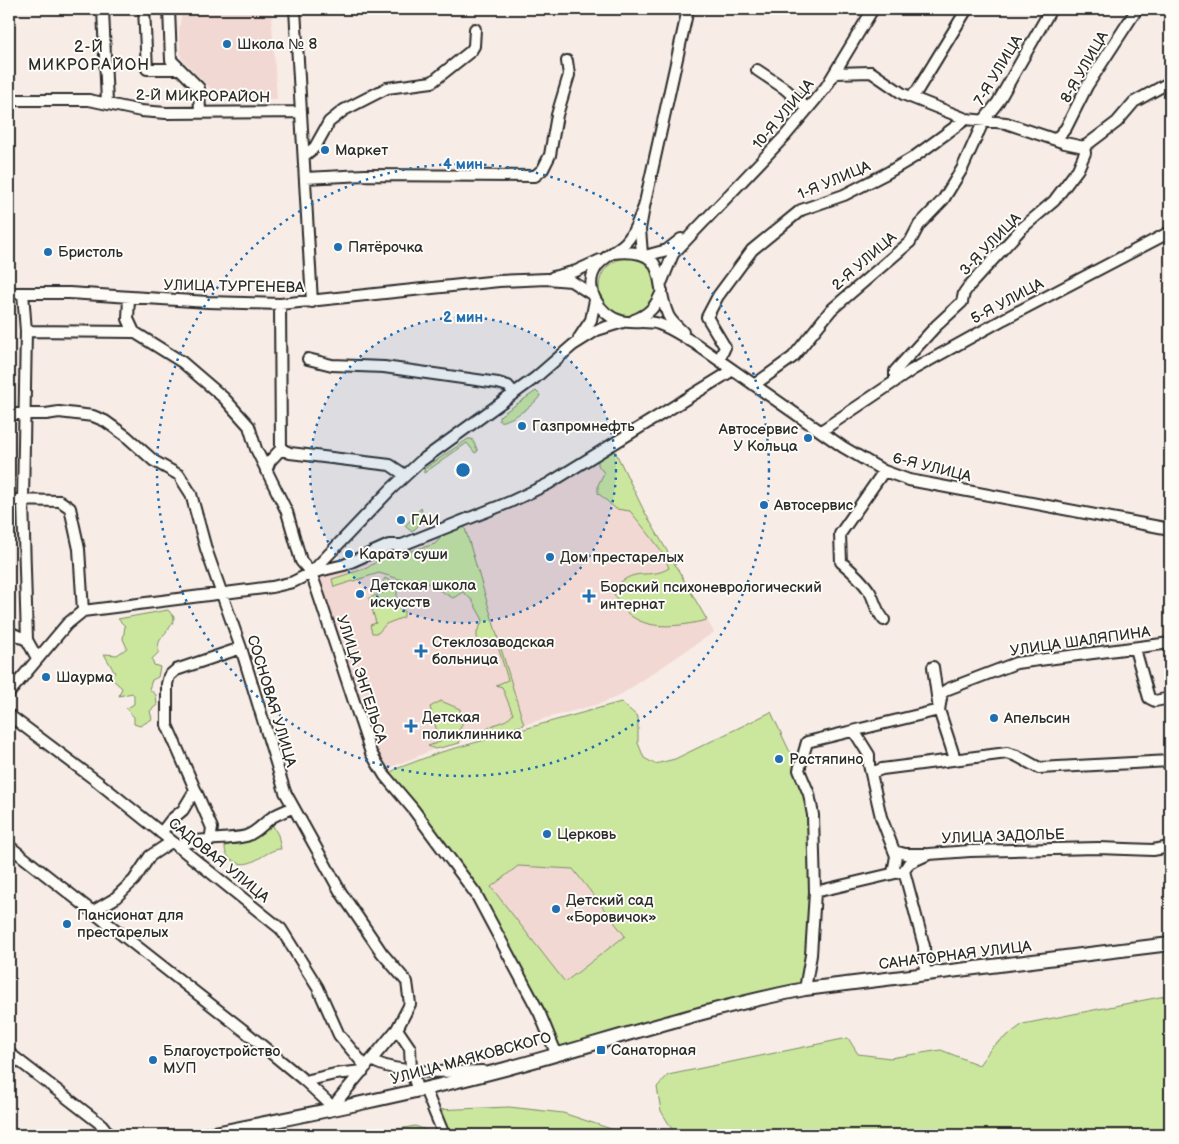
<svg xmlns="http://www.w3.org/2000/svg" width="1179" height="1144" font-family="'Balsamiq Sans',sans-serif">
<rect width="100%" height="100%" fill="#f8ece7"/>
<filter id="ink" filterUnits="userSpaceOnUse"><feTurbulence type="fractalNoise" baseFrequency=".02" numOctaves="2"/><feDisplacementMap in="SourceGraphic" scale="10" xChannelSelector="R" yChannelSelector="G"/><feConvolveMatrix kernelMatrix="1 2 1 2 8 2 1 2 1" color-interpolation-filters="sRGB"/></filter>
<g filter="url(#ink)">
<path fill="#f2d8d3" d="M 182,9 L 271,9 L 277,99 L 221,100 L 181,58 L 179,31 Z
M 614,449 L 644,511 L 714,632 L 619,696 L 602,703 L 435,749 L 387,769 L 370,738 L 317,576 L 390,549 L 403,549 Z
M 518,866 L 573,869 L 625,936 L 565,982 L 491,887 Z"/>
<path fill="#cbe79e" stroke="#7b8964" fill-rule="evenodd" d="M599 287a29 29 0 1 1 58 0a29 29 0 1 1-58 0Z
M 536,391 L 540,395 C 538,403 507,424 499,421 L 499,417 L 502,414 Z
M 468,439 L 472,439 L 478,451 L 475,453 L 467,443 L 424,473 L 424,469 Z
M 614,449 L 644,511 L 707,620 C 670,629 629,633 613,591 C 633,564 648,581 669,568 C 661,546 645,530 630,511 L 616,509 L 598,493 L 598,485 L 604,473 L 598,465 L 598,459 Z
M 421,508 L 424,520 L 412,532 L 405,526 Z
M 464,525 L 524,725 L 485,736 L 484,732 C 493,721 505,725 513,714 L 502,687 L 496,685 L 508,680 L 497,643 L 485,646 L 477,639 L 477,632 L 483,620 L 472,600 L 463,592 L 453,598 L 427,583 L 399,579 L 379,573 L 334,587 L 332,579 L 367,568 L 388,554 L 408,552 L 435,544 L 445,533 Z
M 385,578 L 397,585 L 397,603 L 404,611 L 404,617 L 386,624 L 378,633 L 372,633 L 370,625 L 376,623 L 369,598 L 388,591 L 382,584 Z
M 168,610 L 174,617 C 173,631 154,637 159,652 L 152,659 L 154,665 L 160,667 L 158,677 L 152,680 L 149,689 L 156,695 L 157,705 L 150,711 L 152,719 L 140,726 L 134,724 L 134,717 L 126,709 L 134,704 L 134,695 L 132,693 L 119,696 L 122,688 L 112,679 L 103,675 L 106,673 L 112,675 L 115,673 L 104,654 L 117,655 L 127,648 L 123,639 L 125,626 L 118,619 Z
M 441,701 L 460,709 L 462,725 L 456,736 L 460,743 L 435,749 L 428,746 L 440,742 L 430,707 Z
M 621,702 L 638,717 L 638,743 L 644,758 L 655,764 L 675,759 L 771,712 L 805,784 L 815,832 L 805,989 L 556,1053 L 486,911 L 385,776 L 396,769 L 438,753 ZM 518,866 L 573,869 L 625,936 L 565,982 L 491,887 Z
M 272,824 L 278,835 L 281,849 C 264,849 250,874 231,859 C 226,855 225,852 225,846 L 256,837 Z
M 1170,995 L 1170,1135 L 687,1135 L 672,1129 L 661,1111 L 657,1087 L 668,1075 L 848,1038 L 858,1054 L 890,1058 L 941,1050 L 979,1065 L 992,1047 L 1023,1024 Z
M 509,1107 L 563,1113 L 629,1135 L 367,1135 L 415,1126 L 437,1134 L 442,1130 L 434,1110 Z"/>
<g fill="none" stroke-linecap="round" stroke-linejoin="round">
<g stroke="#2b2b2b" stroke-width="14">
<path id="minor" d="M 103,9 L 107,103
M 144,9 L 147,69 L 180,69
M 169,9 L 171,60 L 199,88 L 200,112
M 295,9 L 312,302
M 757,70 L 784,88 L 808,109
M 835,73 L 871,72 L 903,94 L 966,119 L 1006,123 L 1065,143 L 1084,147
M 911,96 L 917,91 L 967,9
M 9,100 L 89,100 L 141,111 L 166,113 L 300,112
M 1056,139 L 1066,128 L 1087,86 L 1137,9
M 1084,147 L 1117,122 L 1134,102 L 1170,82
M 304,156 L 315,147 L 329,122 L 344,110 L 387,88 L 432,82 L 471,51 L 474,46 L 475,29
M 305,178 L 365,175 L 535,176 L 543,169 L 550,155 L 557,115 L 569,75 L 567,61
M 644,207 C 639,218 635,233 626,242 C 617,251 605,256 597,266 C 582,287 599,315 621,321 C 633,324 647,320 659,324 C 671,328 682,336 693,342 L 843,447 L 884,471 L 909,480 L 1170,529
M 613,253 C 671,247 653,280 668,315 C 671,322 678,327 683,332
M 642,254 L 640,229 L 644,207 L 688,9
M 645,256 L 667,250 L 681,239
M 553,277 L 576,271 L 600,260
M 662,281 L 673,254 L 785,136 L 826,87 L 873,9
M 9,293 L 69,293 L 208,302 L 280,304 L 499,281 L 547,279 L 571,281 L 593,295
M 23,293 L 26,331 L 23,500 L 27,640 L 37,658
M 129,298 L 128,319 L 134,332 L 182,362 L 224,398 L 249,426 L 256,449 L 287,512 L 301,561 L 311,573 L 317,590 L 371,753 L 385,776 L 413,809 L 476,894 L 540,1014 L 556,1053
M 634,320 C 650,314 656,306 662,291
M 26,331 L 134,332
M 579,338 L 591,320 L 595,300
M 308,359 L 332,365 L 384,367 L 498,383 L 508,386 L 514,393
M 719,360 L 725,347 L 707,317 L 718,296 L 752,250 L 801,210 L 844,195 L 887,173 L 914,157 L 966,119
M 895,381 L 895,371 L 936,326 L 962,302 L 964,293 L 969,286 L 1021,229 L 1054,201 L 1078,169 L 1085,153 L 1084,147
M 754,385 L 793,357 L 831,310 L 910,242 L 919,225 L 943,200 L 962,169 L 984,120 L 998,102 L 1051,9
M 9,414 L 46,414 L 59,412 L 93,416 L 105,421 L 126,436 L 154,461 L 179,475 L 184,483 L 191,494 L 206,549 L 241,648 L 285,792 L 340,891 L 382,953 L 407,982 L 410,1004 L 397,1029 L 410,1048 L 411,1070 L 418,1091
M 821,431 L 912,370 L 1004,319 L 1170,232
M 281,449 L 290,453 L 390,465 L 405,475
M 266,471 L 270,461 L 281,449 L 280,304
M 884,471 L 840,534 L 841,562 C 852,571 862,580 870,592 C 876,603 874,608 884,620
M 9,500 L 60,501 L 70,508 L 79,549 L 83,611
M 311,573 L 344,565 L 389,545 L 402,545 L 510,502 L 548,484 L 733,370
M 9,632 L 27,640
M 1135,649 L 1149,698 L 1155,701 L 1170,698
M 933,667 L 939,710 L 955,759
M 9,693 L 67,624 L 83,611 L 272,587 L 293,582 L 311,573 L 391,489 L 421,461 L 535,378 L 573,345 L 597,330 L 623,322
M 9,715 L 98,782 L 281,929 L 318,988 L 339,1035 L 366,1067
M 854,731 L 869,755 L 869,765 L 881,817 L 896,856 L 893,873
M 871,773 L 882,769 L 1007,753 L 1017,756 L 1039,768 L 1170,761
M 161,833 L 171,820 L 183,810 L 195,790
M 210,841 L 212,828 L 167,725 L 167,684 L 169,676 L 176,670 L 241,648
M 9,846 L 242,1029 L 305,1081 L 334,1108 L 338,1100 L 397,1029
M 178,847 C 190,837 227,841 246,836 C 258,832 264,822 274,816 C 280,813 286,810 292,808
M 894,851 L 905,854 L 925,854
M 904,871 L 924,946 L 925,975
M 815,892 L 904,871 L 909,863 L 929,854 L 970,851 L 1098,848 L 1153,850 L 1170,847
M 92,912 L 114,899 L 134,880 L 150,856 L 171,842
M 805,989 L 811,955 L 815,892 L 813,815 L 809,794 L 799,770 L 807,742 L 939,710 L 942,693 L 948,689 L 1016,663 L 1170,643
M 9,1053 L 102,1125 L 110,1135
M 372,1060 C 395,1075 453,1072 482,1071
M 305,1081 L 335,1074 L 363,1071
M 425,1089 L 444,1135"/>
</g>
<g stroke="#2b2b2b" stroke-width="16">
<path id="major" d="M 205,1135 C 305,1115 406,1095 505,1069 C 605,1042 703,1009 805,989 L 1170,944"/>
</g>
<use href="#minor" stroke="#fdfcf7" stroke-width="10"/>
<use href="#major" stroke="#fdfcf7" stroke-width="12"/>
</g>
</g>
<circle cx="463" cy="470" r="153" fill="#1f6fb2" fill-opacity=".12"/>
<g fill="none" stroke="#1f6fb2" stroke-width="2.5" stroke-dasharray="2.5 5">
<circle cx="463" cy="470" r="153"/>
<circle cx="463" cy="470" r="306"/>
</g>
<g fill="#1f6fb2" stroke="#fdfcf7" stroke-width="2">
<circle cx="227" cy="44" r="5"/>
<circle cx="325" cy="150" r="5"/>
<circle cx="338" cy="247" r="5"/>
<circle cx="48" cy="252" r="5"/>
<circle cx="522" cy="426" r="5"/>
<circle cx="808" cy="438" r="5"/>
<circle cx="764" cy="505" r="5"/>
<circle cx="401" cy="520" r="5"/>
<circle cx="349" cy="554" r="5"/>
<circle cx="550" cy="557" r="5"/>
<circle cx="360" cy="594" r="5"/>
<path d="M586.5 588.5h5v5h5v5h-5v5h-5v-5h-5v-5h5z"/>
<path d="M418.5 643.5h5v5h5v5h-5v5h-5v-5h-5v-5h5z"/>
<circle cx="46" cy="677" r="5"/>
<circle cx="994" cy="718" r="5"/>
<path d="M408.5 718.5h5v5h5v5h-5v5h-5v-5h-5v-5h5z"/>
<circle cx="779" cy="759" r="5"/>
<circle cx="547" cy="834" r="5"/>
<circle cx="556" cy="909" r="5"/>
<circle cx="67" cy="924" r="5"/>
<rect x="596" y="1045" width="10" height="10" rx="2.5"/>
<circle cx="153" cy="1060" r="5"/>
</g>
<g text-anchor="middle" stroke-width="4" stroke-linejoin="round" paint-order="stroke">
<g font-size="15" fill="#2b2b2b" stroke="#fdfcf7" text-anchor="start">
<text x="237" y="49">Школа № 8</text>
<text x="335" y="155">Маркет</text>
<text x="348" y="252">Пятёрочка</text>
<text x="58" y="257">Бристоль</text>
<text x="532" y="431">Газпромнефть</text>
<text x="798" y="434" text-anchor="end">Автосервис<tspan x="798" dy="17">У Кольца</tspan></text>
<text x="774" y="510">Автосервис</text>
<text x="411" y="525">ГАИ</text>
<text x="359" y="559">Каратэ суши</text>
<text x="560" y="562">Дом престарелых</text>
<text x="370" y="590">Детская школа<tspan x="370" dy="17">искусств</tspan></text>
<text x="600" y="592">Борский психоневрологический<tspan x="600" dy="17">интернат</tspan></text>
<text x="432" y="647">Стеклозаводская<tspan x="432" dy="17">больница</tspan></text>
<text x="56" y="682">Шаурма</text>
<text x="422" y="722">Детская<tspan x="422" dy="17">поликлинника</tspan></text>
<text x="1004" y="723">Апельсин</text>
<text x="789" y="764">Растяпино</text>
<text x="557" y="839">Церковь</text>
<text x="566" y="905">Детский сад<tspan x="566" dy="17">«Боровичок»</tspan></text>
<text x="77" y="920">Пансионат для<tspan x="77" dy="17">престарелых</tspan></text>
<text x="611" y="1055">Санаторная</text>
<text x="163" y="1056">Благоустройство<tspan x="163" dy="17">МУП</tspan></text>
</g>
<g font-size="15" fill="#2b2b2b" stroke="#fdfcf7">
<text transform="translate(1084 67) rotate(-60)" y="5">8-Я УЛИЦА</text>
<text transform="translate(998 70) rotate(-59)" y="5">7-Я УЛИЦА</text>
<text transform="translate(203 96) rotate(1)" y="5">2-Й МИКРОРАЙОН</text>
<text transform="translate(783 114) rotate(-50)" y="5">10-Я УЛИЦА</text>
<text transform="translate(834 180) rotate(-23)" y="5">1-Я УЛИЦА</text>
<text transform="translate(990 244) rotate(-46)" y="5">3-Я УЛИЦА</text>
<text transform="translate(864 261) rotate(-41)" y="5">2-Я УЛИЦА</text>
<text transform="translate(234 286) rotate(1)" y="5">УЛИЦА ТУРГЕНЕВА</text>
<text transform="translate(1007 301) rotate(-28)" y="5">5-Я УЛИЦА</text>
<text transform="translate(932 467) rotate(14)" y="5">6-Я УЛИЦА</text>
<text transform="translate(1080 641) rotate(-8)" y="5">УЛИЦА ШАЛЯПИНА</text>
<text transform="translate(362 679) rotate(72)" y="5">УЛИЦА ЭНГЕЛЬСА</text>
<text transform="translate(272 701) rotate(73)" y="5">СОСНОВАЯ УЛИЦА</text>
<text transform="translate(1003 836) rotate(-2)" y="5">УЛИЦА ЗАДОЛЬЕ</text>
<text transform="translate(219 860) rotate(39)" y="5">САДОВАЯ УЛИЦА</text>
<text transform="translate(955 955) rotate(-7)" y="5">САНАТОРНАЯ УЛИЦА</text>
<text transform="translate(471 1058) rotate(-15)" y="5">УЛИЦА МАЯКОВСКОГО</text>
</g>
<g font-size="16" letter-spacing="1" fill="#2b2b2b" stroke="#fdfcf7">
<text x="89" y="52">2-Й<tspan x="89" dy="18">МИКРОРАЙОН</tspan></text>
</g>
</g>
<circle cx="463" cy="470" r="8" fill="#1f6fb2" stroke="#fdfcf7" stroke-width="2.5"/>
<g font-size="15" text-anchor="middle" font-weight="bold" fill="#1f6fb2" stroke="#fdfcf7" stroke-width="4" stroke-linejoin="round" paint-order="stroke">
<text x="463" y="169">4 мин</text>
<text x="463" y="322">2 мин</text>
</g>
<rect width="1179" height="1144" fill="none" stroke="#fdfcf7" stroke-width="30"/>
<rect x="15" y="15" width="1149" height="1114" fill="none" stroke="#2b2b2b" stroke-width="2" filter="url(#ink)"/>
</svg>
